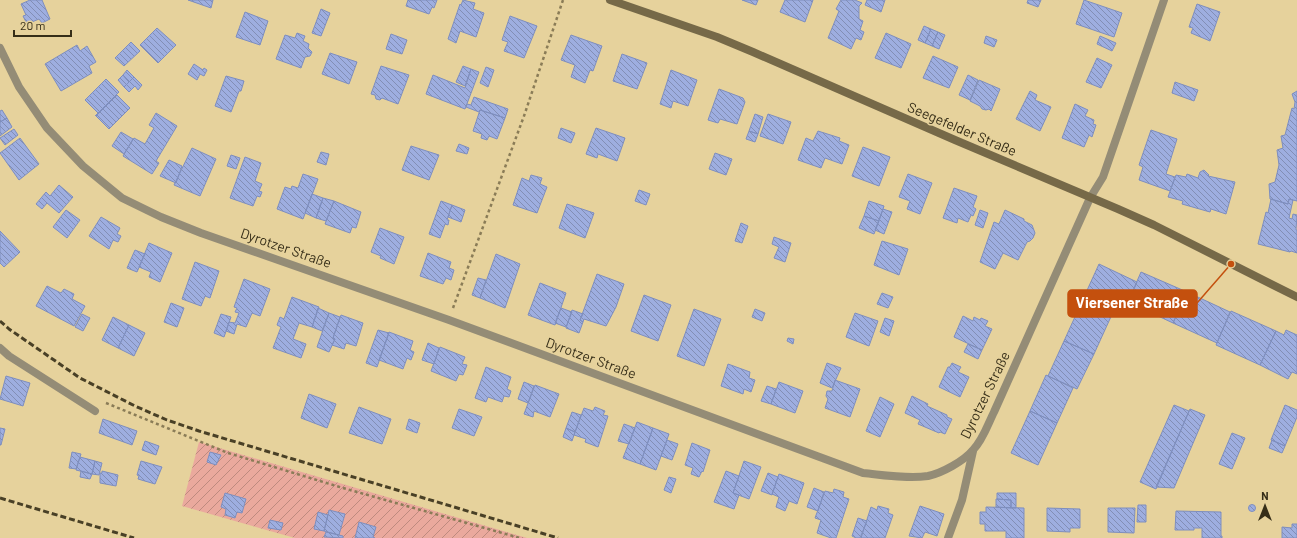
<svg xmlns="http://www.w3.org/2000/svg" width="1297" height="538" font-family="Barlow,sans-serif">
<defs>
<pattern id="garden-furrows" width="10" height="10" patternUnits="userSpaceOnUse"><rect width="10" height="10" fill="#eaa99d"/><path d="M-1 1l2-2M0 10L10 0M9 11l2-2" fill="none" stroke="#be8a7f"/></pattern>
<pattern id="building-back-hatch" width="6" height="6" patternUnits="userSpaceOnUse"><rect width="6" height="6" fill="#9eaee0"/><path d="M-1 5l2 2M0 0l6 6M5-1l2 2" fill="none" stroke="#828eb5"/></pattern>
</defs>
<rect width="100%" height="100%" fill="#e6d29c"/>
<path fill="url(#garden-furrows)" d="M 199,442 L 527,538 L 295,538 L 182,506 Z"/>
<path fill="url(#building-back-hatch)" stroke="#7e8ebe" d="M 30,0 L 42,0 L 50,19 L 42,23 L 39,19 L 27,24 L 23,16 L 26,15 L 21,4 Z
M 188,0 L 213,0 L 211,8 Z
M 408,0 L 437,0 L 434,8 L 432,7 L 429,14 L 406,6 Z
M 463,0 L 475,3 L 473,9 L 484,13 L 476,37 L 460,31 L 456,43 L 448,39 L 460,4 L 461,5 Z
M 742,0 L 758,0 L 756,5 Z
M 785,0 L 813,0 L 805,22 L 780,12 Z
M 841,0 L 855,0 L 862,3 L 859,6 L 859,19 L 863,21 L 860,30 L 864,32 L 861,40 L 856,38 L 851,49 L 828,38 L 839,11 L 836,9 Z
M 867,0 L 885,0 L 881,12 L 865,5 Z
M 1028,0 L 1041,0 L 1038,7 L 1027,3 Z
M 1084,0 L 1122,13 L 1114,37 L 1076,24 Z
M 1197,4 L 1220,12 L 1210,41 L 1191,33 L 1193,28 L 1189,27 Z
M 321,9 L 330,13 L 321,36 L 312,33 Z
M 245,12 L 268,21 L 260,45 L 236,37 Z
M 510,16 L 537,26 L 524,58 L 504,51 L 508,42 L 502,40 Z
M 924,26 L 931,29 L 925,43 L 918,40 Z
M 157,28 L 176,45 L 158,63 L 140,45 Z
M 931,29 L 938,32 L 932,46 L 925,43 Z
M 938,32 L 945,35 L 939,49 L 932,46 Z
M 297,33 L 305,36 L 303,41 L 309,44 L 308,48 L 312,52 L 310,56 L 305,57 L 301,68 L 276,59 L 285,35 L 295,38 Z
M 886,33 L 911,44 L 901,68 L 875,58 Z
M 391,34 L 407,40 L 402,54 L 386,49 Z
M 571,35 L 602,46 L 593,71 L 590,70 L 585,83 L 571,77 L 575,65 L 561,60 Z
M 986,36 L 997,40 L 994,47 L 984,43 Z
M 1100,36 L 1116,43 L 1112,51 L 1097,44 Z
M 131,42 L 140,51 L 124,66 L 115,58 Z
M 77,45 L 80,51 L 87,46 L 96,62 L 89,66 L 92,73 L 61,91 L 45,64 Z
M 330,53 L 357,62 L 349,84 L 322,74 Z
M 622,54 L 647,63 L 637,89 L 613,81 Z
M 933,56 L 958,67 L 949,88 L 923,78 Z
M 1097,58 L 1112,65 L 1101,88 L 1086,82 Z
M 194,64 L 203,70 L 204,68 L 207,70 L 204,76 L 200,74 L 197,80 L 188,74 Z
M 381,66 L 409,75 L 398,104 L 382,98 L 380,100 L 376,99 L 375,95 L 371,94 Z
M 463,66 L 471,69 L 465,86 L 456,82 Z
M 486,67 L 494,70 L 488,87 L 480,83 Z
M 471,69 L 479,72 L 465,109 L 426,94 L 433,75 L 465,88 Z
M 127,70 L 134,77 L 129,82 L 123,75 Z
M 671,70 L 697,80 L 688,106 L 673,101 L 671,108 L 660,104 Z
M 123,75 L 129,82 L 124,87 L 118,80 Z
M 968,75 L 978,80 L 970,100 L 959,95 Z
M 226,76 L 244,81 L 241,91 L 239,91 L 231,112 L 215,106 Z
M 134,77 L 142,85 L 138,90 L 135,86 L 129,92 L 124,87 Z
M 106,79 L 119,92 L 95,116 L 98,113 L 85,100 Z
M 979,80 L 1000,89 L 991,111 L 989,109 L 986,110 L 982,109 L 980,106 L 970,101 Z
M 1175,82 L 1198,90 L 1194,101 L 1172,93 Z
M 719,89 L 743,98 L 745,102 L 737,124 L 720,119 L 718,123 L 708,120 Z
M 1030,91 L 1037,95 L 1035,100 L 1051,107 L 1040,131 L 1016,119 Z
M 1297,91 L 1297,201 L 1289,199 L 1288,204 L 1270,199 L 1269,184 L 1275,182 L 1279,165 L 1277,150 L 1283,148 L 1281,136 L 1285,135 L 1292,108 L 1294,109 L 1295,102 L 1292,94 Z
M 117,95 L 130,108 L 109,129 L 96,116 Z
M 474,97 L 508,109 L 505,118 L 480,110 L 479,112 L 466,107 L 467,104 L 471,105 Z
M 1075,104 L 1088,110 L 1085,116 L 1094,120 L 1093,124 L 1096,125 L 1092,137 L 1089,135 L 1084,147 L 1062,138 Z
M 2,110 L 7,118 L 0,122 L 0,111 Z
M 480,110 L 505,118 L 497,139 L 489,136 L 487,140 L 481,138 L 482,134 L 473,131 Z
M 156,113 L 177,126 L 156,161 L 159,163 L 152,174 L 123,156 L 134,138 L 145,144 L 154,128 L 149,125 Z
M 755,114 L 763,117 L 758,134 L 749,131 Z
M 768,114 L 791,122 L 783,144 L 760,136 Z
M 7,118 L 12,127 L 0,136 L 0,122 Z
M 561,128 L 575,133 L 571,143 L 558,138 Z
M 596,128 L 625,138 L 617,161 L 598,154 L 597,158 L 586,154 Z
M 14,129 L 18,135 L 5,145 L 0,138 Z
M 1151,130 L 1177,139 L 1166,174 L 1175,177 L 1170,191 L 1139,180 L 1143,167 L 1139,165 Z
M 749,131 L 758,134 L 755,142 L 746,139 Z
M 818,131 L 840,138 L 839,141 L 849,145 L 842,164 L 825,158 L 821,168 L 798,160 L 806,138 L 813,141 Z
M 121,132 L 133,139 L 124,154 L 112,146 Z
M 20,138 L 39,164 L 19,180 L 0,153 Z
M 459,144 L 469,148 L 467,154 L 456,151 Z
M 411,146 L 439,155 L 429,180 L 402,170 Z
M 863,147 L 890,157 L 879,186 L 852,176 Z
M 192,148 L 216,159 L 200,196 L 174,185 Z
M 321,152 L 329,154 L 326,165 L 317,162 Z
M 715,153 L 732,159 L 726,175 L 709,169 Z
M 231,155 L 240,158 L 236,169 L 227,166 Z
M 245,157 L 261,163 L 255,181 L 262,184 L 259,191 L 262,192 L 260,197 L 257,196 L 253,206 L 230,198 Z
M 169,160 L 182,166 L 176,183 L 160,176 Z
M 1204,170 L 1209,175 L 1208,176 L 1235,182 L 1226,214 L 1211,209 L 1210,212 L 1182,204 L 1183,201 L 1168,197 L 1176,175 L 1186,177 L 1187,174 L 1198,178 L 1200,172 Z
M 303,174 L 318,179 L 303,219 L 277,209 L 285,187 L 291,189 L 292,186 L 298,188 Z
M 908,174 L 932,183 L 920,214 L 907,209 L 910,201 L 899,197 Z
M 531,175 L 542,178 L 540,184 L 547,187 L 537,213 L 513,205 L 522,178 L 529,181 Z
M 59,185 L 73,197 L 59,213 L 47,203 L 42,209 L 36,204 L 46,192 L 50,196 Z
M 954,188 L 977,196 L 973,207 L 976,209 L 973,216 L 971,215 L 968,222 L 958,218 L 957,223 L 943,218 Z
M 639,190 L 650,194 L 646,205 L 635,201 Z
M 312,194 L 323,198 L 316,218 L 305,213 Z
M 323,198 L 334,201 L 326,221 L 316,218 Z
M 1271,199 L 1288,204 L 1289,199 L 1293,200 L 1289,218 L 1292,219 L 1293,214 L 1297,215 L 1296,230 L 1297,230 L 1297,253 L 1291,251 L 1290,252 L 1258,244 L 1266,212 L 1268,213 Z
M 334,201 L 361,212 L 356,228 L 352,227 L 350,233 L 325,224 Z
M 441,201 L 452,205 L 447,220 L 449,220 L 448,225 L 445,224 L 440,238 L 429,234 Z
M 869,201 L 884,206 L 879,221 L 864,216 Z
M 567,204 L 594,213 L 585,238 L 559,228 Z
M 452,205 L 465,210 L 461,222 L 448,217 Z
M 883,209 L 892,212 L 884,234 L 875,230 Z
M 66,210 L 80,220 L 67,238 L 53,227 Z
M 980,210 L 988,213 L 983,228 L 975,225 Z
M 1005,210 L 1024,219 L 1024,221 L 1032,225 L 1035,233 L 1033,238 L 1030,241 L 1027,242 L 1018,260 L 1003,253 L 995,269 L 980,262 L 994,222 L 999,224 Z
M 864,216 L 879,221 L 874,234 L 859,228 Z
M 101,217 L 120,228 L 117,234 L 121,236 L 118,242 L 113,240 L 109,249 L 89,236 Z
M 741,223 L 748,226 L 742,243 L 735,241 Z
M 380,228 L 404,237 L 394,264 L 380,258 L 381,256 L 371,252 Z
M 0,231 L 20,252 L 4,267 L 0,263 Z
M 774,237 L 791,243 L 785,262 L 774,258 L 779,247 L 772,244 Z
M 882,241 L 908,249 L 899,275 L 874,265 Z
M 149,243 L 172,253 L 160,282 L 149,277 L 151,272 L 139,267 Z
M 135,250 L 145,254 L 137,272 L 127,268 Z
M 428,253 L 451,262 L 449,268 L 454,270 L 451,280 L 446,278 L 443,284 L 420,276 Z
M 496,254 L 520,264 L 505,308 L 480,298 Z
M 195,262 L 219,271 L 210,298 L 205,296 L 201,306 L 182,299 Z
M 1099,264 L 1137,282 L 1129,301 L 1120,297 L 1114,310 L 1084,297 Z
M 1141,272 L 1187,292 L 1173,323 L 1128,302 Z
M 597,274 L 624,284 L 616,307 L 606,326 L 584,319 L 583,322 L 580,320 Z
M 478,278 L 486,280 L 480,298 L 472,295 Z
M 244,279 L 270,289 L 260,316 L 252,313 L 246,327 L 237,324 L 234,334 L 226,331 L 229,322 L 235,323 L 239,313 L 235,312 L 237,308 L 234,307 Z
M 540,283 L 566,293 L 555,325 L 528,315 Z
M 47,286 L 61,293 L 64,289 L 74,294 L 72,299 L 85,306 L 74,326 L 36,306 Z
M 1187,292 L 1230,312 L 1217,343 L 1173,323 Z
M 882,293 L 893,297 L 888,308 L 877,304 Z
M 644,295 L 671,305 L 658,341 L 631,331 Z
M 292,297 L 319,307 L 312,327 L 299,323 L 293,339 L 306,344 L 301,358 L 273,348 L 281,327 L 277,325 L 280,317 L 284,319 Z
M 1084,297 L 1114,310 L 1094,354 L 1064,341 Z
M 171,303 L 184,308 L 177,327 L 164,322 Z
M 318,308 L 329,313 L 322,331 L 312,327 Z
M 561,308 L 572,312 L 566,327 L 555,323 Z
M 694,309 L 721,319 L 704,366 L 677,356 Z
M 755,309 L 765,313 L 762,321 L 752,317 Z
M 572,310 L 583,314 L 580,320 L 583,322 L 579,333 L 566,328 Z
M 1231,311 L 1276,331 L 1260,365 L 1216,345 Z
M 329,313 L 340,317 L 333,338 L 335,339 L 329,352 L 317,347 Z
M 855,313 L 878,321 L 869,346 L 846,337 Z
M 82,314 L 90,318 L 83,331 L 75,327 Z
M 221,314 L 231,317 L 224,337 L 214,333 Z
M 341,315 L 363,323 L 356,346 L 346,343 L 344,349 L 332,345 L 335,339 L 333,338 Z
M 963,316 L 973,321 L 974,317 L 980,320 L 981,318 L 988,321 L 985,326 L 992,329 L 982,350 L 954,337 Z
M 113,317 L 129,325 L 118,348 L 102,340 Z
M 885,318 L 894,321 L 889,336 L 880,332 Z
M 129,325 L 145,333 L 134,356 L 118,348 Z
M 378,330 L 389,333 L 377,367 L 366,363 Z
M 1286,330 L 1297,335 L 1297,374 L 1292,372 L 1288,379 L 1260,365 L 1276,331 L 1284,335 Z
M 389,332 L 413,341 L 410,350 L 414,352 L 411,360 L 407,358 L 403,369 L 379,360 Z
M 788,338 L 794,339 L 793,344 L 787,341 Z
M 1064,341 L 1094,354 L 1077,389 L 1048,376 Z
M 428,343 L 439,348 L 434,364 L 422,360 Z
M 968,344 L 982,350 L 978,359 L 964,352 Z
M 440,347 L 465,357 L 462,364 L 467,365 L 463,375 L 459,374 L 456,381 L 431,371 Z
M 827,363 L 841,368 L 832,388 L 820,383 Z
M 952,363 L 961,367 L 958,372 L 969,377 L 960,397 L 939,387 L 948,367 L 950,367 Z
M 728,364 L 750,372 L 749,378 L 755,380 L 751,392 L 744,389 L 743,394 L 721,386 Z
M 486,367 L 511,377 L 507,389 L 511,391 L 509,397 L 504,396 L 502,402 L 488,397 L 486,402 L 475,398 Z
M 1046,375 L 1073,388 L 1057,423 L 1030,411 Z
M 6,376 L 30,383 L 23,406 L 0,399 Z
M 835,380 L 860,389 L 850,417 L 825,408 L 828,399 L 826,396 L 827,391 L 832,391 Z
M 524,382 L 534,386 L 528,403 L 518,399 Z
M 779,382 L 803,391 L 795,413 L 771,404 Z
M 535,385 L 559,394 L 550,417 L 534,411 L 533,417 L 524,414 Z
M 767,386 L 776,389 L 771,404 L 761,401 Z
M 309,394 L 336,404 L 327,428 L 301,418 Z
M 912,396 L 928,404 L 927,406 L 947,415 L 947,417 L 952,419 L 945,434 L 940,432 L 939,433 L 918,424 L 920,420 L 905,413 Z
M 880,397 L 894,404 L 880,437 L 866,431 Z
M 1174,405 L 1189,411 L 1156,489 L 1140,482 Z
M 1285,405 L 1297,410 L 1297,417 L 1285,446 L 1271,440 Z
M 359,407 L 391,419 L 382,444 L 349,433 Z
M 595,407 L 605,411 L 603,415 L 608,416 L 598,447 L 585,442 L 586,439 L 574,435 L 584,408 L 593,411 Z
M 459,409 L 482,417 L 474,436 L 452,428 Z
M 1190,409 L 1205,415 L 1174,488 L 1156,487 Z
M 1030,411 L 1057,423 L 1038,465 L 1011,453 Z
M 572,412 L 581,415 L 575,432 L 566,428 Z
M 103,419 L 137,431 L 132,445 L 99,433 Z
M 409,419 L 420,423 L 417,433 L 406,429 Z
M 637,422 L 653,428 L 640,464 L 623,458 Z
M 624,424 L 635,428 L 629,444 L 618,441 Z
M 0,428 L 5,429 L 1,445 L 0,445 Z
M 566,428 L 575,432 L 572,441 L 563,437 Z
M 653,428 L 669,434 L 656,470 L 640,464 Z
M 1232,433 L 1245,438 L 1232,469 L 1219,464 Z
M 667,440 L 678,444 L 672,460 L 661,456 Z
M 1272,440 L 1285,446 L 1282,453 L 1269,448 Z
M 145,441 L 159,446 L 156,455 L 142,450 Z
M 692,443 L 710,450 L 703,472 L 702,471 L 699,477 L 691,474 L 693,468 L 685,465 Z
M 72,452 L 81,454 L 76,469 L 69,468 Z
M 210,452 L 221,455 L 216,465 L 207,462 Z
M 80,457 L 95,461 L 92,474 L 76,470 Z
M 95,461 L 102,463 L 99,475 L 92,474 Z
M 141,461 L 162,467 L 155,484 L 138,479 L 139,476 L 137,475 Z
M 744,461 L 761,467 L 749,499 L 733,493 Z
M 81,471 L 92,474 L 90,479 L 80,477 Z
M 102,471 L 118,475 L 116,486 L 100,483 L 100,473 L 102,473 Z
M 726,471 L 739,476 L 733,493 L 739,495 L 734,509 L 714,502 Z
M 768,473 L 778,477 L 772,495 L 761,491 Z
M 779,474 L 804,483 L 797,504 L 789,501 L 785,511 L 776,507 L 779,497 L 772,494 Z
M 669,477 L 676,479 L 671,493 L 664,490 Z
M 814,488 L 824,492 L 818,511 L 807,507 Z
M 834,489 L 844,492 L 843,497 L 849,499 L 836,538 L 831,538 L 817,533 L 821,520 L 815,518 L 825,491 L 833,493 Z
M 225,493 L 246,499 L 242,513 L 237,512 L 235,518 L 225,515 L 226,509 L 221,507 Z
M 997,493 L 1016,493 L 1016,508 L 1011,508 L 1011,500 L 997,499 Z
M 996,499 L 1011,500 L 1011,508 L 996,507 Z
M1248.5 508a3.5 3.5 0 1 1 7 0a3.5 3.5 0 1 1-7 0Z
M 1138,505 L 1146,505 L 1146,522 L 1137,522 Z
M 878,506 L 889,509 L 888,513 L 893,515 L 885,538 L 861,538 L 871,507 L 877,510 Z
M 920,506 L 944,514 L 937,536 L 925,532 L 922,538 L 909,536 Z
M 986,507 L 1024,508 L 1024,538 L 1006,538 L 1006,531 L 985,531 L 985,524 L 980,524 L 980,512 L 986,512 Z
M 1047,508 L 1080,509 L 1080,528 L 1070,528 L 1070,532 L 1047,531 Z
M 1108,508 L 1135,508 L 1134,533 L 1108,532 Z
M 329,510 L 345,514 L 339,535 L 324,531 Z
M 1176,511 L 1221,512 L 1221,536 L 1222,536 L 1222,538 L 1202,538 L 1202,528 L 1194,528 L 1194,530 L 1175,530 Z
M 318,512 L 328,515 L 324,531 L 314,529 Z
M 858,518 L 867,521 L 860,538 L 856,538 L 852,536 Z
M 270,520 L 283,523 L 281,530 L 268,528 Z
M 359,522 L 376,527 L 373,537 L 375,538 L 355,538 Z
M 1292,524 L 1297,524 L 1297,538 L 1282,538 L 1282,527 L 1292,528 Z
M 326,532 L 343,536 L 343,538 L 324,537 Z"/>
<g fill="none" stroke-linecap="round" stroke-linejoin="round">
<path stroke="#8a7c57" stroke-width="2.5" stroke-dasharray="3 3" stroke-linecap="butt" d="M 453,308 L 524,116 L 563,0
M 106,403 L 228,453 L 343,488 L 520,538"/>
<path stroke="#948c76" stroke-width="8" d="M 0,348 L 9,356 L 95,411
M 948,538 L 962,500 L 973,451"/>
<path stroke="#948c76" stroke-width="8" d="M 0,48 L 19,87 L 47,128 L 83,166 L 122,198 L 161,217 L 201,233 L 449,320 L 863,473 C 884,475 907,479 928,476 C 942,473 964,461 973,450 C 983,440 988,424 994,412 L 1090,198 L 1103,177 L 1164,0"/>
<path stroke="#766948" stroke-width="8" d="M 610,0 L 717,37 L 753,52 L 955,140 L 1118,209 L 1154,225 L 1297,297"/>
<path stroke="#494026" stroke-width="3" stroke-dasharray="6 3" stroke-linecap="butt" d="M 0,321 L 9,329 L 80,378 L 135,406 L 167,420 L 199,431 L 558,538
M 0,498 L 134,538"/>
</g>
<g text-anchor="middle" stroke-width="3" stroke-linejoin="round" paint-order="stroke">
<g font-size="14" fill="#362e18" stroke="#e6d29c">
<text transform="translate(962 129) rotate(23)" y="5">Seegefelder Straße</text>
<text transform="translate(286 248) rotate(19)" y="5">Dyrotzer Straße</text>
<text transform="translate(591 358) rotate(20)" y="5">Dyrotzer Straße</text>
<text transform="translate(985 395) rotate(-64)" y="5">Dyrotzer Straße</text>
</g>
</g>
<path fill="none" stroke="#c4500e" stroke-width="1.5" d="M1231 264L1197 303"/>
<circle fill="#c4500e" stroke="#e6d29c" stroke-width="1.5" cx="1231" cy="264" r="4"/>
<rect fill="#c4500e" stroke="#c4500e" stroke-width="1.5" x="1068" y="290" width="129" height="27" rx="4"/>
<g font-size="15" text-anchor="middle" font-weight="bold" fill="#fff">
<text x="1132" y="308">Viersener Straße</text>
</g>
<g transform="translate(1265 506)" stroke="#e6d29c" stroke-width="3" paint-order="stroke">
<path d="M0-3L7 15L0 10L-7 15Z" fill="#362e18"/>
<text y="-6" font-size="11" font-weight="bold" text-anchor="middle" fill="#362e18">N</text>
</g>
<path d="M14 30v6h57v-6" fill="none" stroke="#362e18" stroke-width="2"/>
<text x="20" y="30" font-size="12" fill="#362e18" stroke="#e6d29c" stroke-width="3" paint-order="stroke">20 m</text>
</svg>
